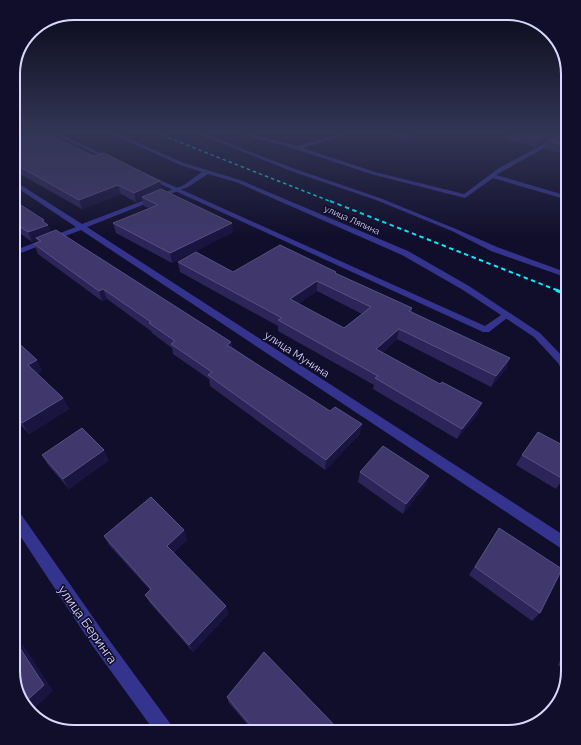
<svg xmlns="http://www.w3.org/2000/svg" width="581" height="745" font-family="Raleway,sans-serif">
<rect width="100%" height="100%" fill="#110e2b"/>
<g fill="none" stroke-linecap="round" stroke-linejoin="round">
<path fill="#34348e" fill-rule="evenodd" d="M 51,133 L 57,133 L 114,159 L 109,160 Z
M 196,133 L 202,133 L 295,169 L 380,198 L 456,229 L 497,247 L 568,273 L 568,278 L 491,251 L 452,231 L 376,200 L 291,171 Z
M 147,176 L 151,176 L 485,326 L 504,313 L 507,312 L 511,315 L 489,332 L 483,332 L 147,178 Z"/>
<path fill="#34348e" fill-rule="evenodd" d="M 35,133 L 42,133 L 13,142 L 13,138 Z
M 110,133 L 116,133 L 184,163 L 240,180 L 408,251 L 469,286 L 540,333 L 565,359 L 568,363 L 568,376 L 564,374 L 558,363 L 534,337 L 463,290 L 402,255 L 236,182 L 208,174 L 188,187 L 87,227 L 568,538 L 568,553 L 81,230 L 13,256 L 13,251 L 76,227 L 13,185 L 13,180 L 82,224 L 184,185 L 202,172 L 180,165 Z
M 238,133 L 245,133 L 297,146 L 345,133 L 351,133 L 303,148 L 375,172 L 464,194 L 499,168 L 551,140 L 553,141 L 553,143 L 496,175 L 568,196 L 568,200 L 493,178 L 465,198 L 371,174 L 295,149 Z
M 13,508 L 18,510 L 104,633 L 172,726 L 175,732 L 155,732 L 92,645 L 13,525 Z"/>
<path stroke="#03f0ff" stroke-width="1.5" stroke-dasharray="3.5 3" stroke-linecap="butt" d="M 156,133 L 332,202"/>
<path stroke="#03f0ff" stroke-width="2" stroke-dasharray="4.5 3.5" stroke-linecap="butt" d="M 330,201 L 559,291"/>
<path stroke="#03f0ff" stroke-width="3" stroke-dasharray="5.5 4.5" stroke-linecap="butt" d="M 556,290 L 568,295"/>
</g>
<path fill="#2d255a" fill-rule="evenodd" d="M 14,133 L 39,133 L 41,136 L 161,189 L 233,232 L 172,263 L 116,233 L 113,223 L 149,208 L 144,206 L 142,199 L 136,202 L 121,194 L 82,209 L 13,170 L 13,141 L 19,139 L 18,135 L 16,136 Z
M 386,133 L 426,133 L 405,140 Z
M 510,133 L 568,133 L 568,155 L 545,149 L 548,141 L 552,139 L 535,147 L 508,140 Z
M 13,200 L 44,220 L 51,232 L 231,342 L 232,347 L 360,434 L 325,470 L 210,386 L 209,379 L 173,354 L 172,348 L 152,333 L 151,331 L 107,299 L 102,301 L 38,254 L 34,244 L 38,243 L 37,240 L 32,242 L 13,228 Z
M 178,262 L 233,272 L 336,272 L 336,274 L 412,308 L 412,312 L 510,358 L 506,369 L 491,387 L 397,339 L 382,353 L 478,414 L 457,439 L 373,389 L 374,385 L 278,331 L 278,326 L 180,272 ZM 317,291 L 362,314 L 344,328 L 298,304 Z
M 13,338 L 42,370 L 37,374 L 63,398 L 69,409 L 29,434 L 13,417 Z
M 42,455 L 109,460 L 69,489 L 48,465 Z
M 522,455 L 563,479 L 556,489 L 516,465 Z
M 360,472 L 429,476 L 425,486 L 403,514 L 358,482 Z
M 499,528 L 540,613 L 532,621 L 469,575 Z
M 184,530 L 187,540 L 173,553 L 226,606 L 228,614 L 193,652 L 150,603 L 145,595 L 150,590 L 109,545 L 104,536 Z
M 568,642 L 568,673 L 558,665 Z
M 227,697 L 341,732 L 254,732 L 229,703 Z"/>
<path fill="#1a1440" d="M 406,133 L 426,133 L 405,140 Z
M 551,133 L 554,133 L 552,139 L 535,147 L 538,139 Z
M 160,181 L 162,190 L 142,197 L 142,199 L 136,202 L 134,193 Z
M 118,185 L 121,194 L 82,209 L 79,200 Z
M 44,220 L 46,226 L 48,225 L 52,235 L 36,238 L 37,240 L 32,242 L 28,232 L 42,221 Z
M 232,223 L 233,232 L 172,263 L 170,253 Z
M 317,281 L 317,291 L 290,310 L 290,299 Z
M 103,289 L 107,299 L 102,301 L 99,291 Z
M 399,329 L 397,339 L 374,360 L 376,349 Z
M 231,342 L 232,353 L 227,345 Z
M 510,358 L 506,369 L 491,387 L 496,376 Z
M 37,360 L 42,370 L 33,376 L 28,365 Z
M 63,398 L 69,409 L 29,434 L 22,423 Z
M 482,403 L 478,414 L 457,439 L 462,429 Z
M 362,424 L 360,434 L 325,470 L 326,460 Z
M 104,450 L 109,460 L 69,489 L 63,479 Z
M 429,476 L 425,486 L 403,514 L 406,504 Z
M 184,530 L 187,540 L 170,555 L 167,546 Z
M 226,606 L 228,614 L 193,652 L 189,645 Z
M 14,639 L 24,646 L 53,691 L 31,712 L 23,705 Z"/>
<path fill="#40386c" stroke="#585183" fill-rule="evenodd" d="M 17,133 L 39,133 L 41,136 L 48,134 L 94,156 L 104,153 L 160,181 L 134,193 L 118,185 L 79,200 L 13,163 L 13,141 L 20,139 Z
M 514,133 L 551,133 L 538,139 Z
M 557,133 L 568,133 L 568,146 L 548,141 L 557,136 Z
M 161,189 L 232,223 L 170,253 L 113,223 L 158,205 L 142,197 Z
M 13,200 L 44,220 L 42,221 L 48,225 L 28,232 L 13,222 Z
M 56,230 L 231,342 L 227,345 L 330,411 L 335,407 L 362,424 L 326,460 L 208,375 L 212,372 L 171,344 L 175,341 L 149,323 L 151,322 L 103,289 L 99,291 L 34,244 L 41,241 L 36,238 Z
M 280,245 L 336,272 L 335,273 L 412,308 L 409,311 L 510,358 L 496,376 L 399,329 L 376,349 L 440,384 L 442,382 L 482,403 L 462,429 L 375,378 L 378,376 L 278,320 L 282,318 L 178,262 L 196,252 L 233,272 ZM 317,281 L 371,307 L 344,328 L 290,299 Z
M 13,338 L 37,360 L 28,365 L 63,398 L 22,423 L 13,413 L 13,395 L 16,393 L 13,390 Z
M 82,428 L 104,450 L 63,479 L 42,455 Z
M 538,432 L 568,448 L 568,470 L 563,479 L 522,455 Z
M 383,446 L 429,476 L 406,504 L 360,472 Z
M 151,497 L 184,530 L 167,546 L 226,606 L 189,645 L 145,595 L 151,589 L 104,536 Z
M 499,528 L 562,569 L 540,613 L 475,567 Z
M 14,639 L 44,685 L 23,704 L 13,671 L 13,640 Z
M 264,652 L 341,732 L 256,732 L 227,697 Z"/>
<linearGradient id="sky" x2="0" y2="1"><stop stop-color="#090818"/><stop offset="0.56" stop-color="#323655"/><stop offset="1" stop-color="#323655" stop-opacity="0"/></linearGradient>
<rect width="581" height="237" fill="url(#sky)"/>
<g text-anchor="middle" stroke-width="3.5" stroke-linejoin="round" paint-order="stroke">
<g font-size="9" fill="#dad7ff" stroke="#110e2b">
<text transform="translate(352 220) rotate(24)" y="3">улица Ляпина</text>
</g>
<g font-size="11" fill="#dad7ff" stroke="#110e2b">
<text transform="translate(297 354) rotate(33)" y="4">улица Мунина</text>
</g>
<g font-size="13" fill="#dad7ff" stroke="#110e2b">
<text transform="translate(88 624) rotate(55)" y="5">улица Беринга</text>
</g>
</g>
<path d="M0 0H581V745H0ZM74 20H507A54 54 0 0 1 561 74V671A54 54 0 0 1 507 725H74A54 54 0 0 1 20 671V74A54 54 0 0 1 74 20Z" fill="#110e2b" fill-rule="evenodd"/>
<path fill="none" stroke="#dad7ff" stroke-width="2" d="M74 20H507A54 54 0 0 1 561 74V671A54 54 0 0 1 507 725H74A54 54 0 0 1 20 671V74A54 54 0 0 1 74 20Z"/>
</svg>
